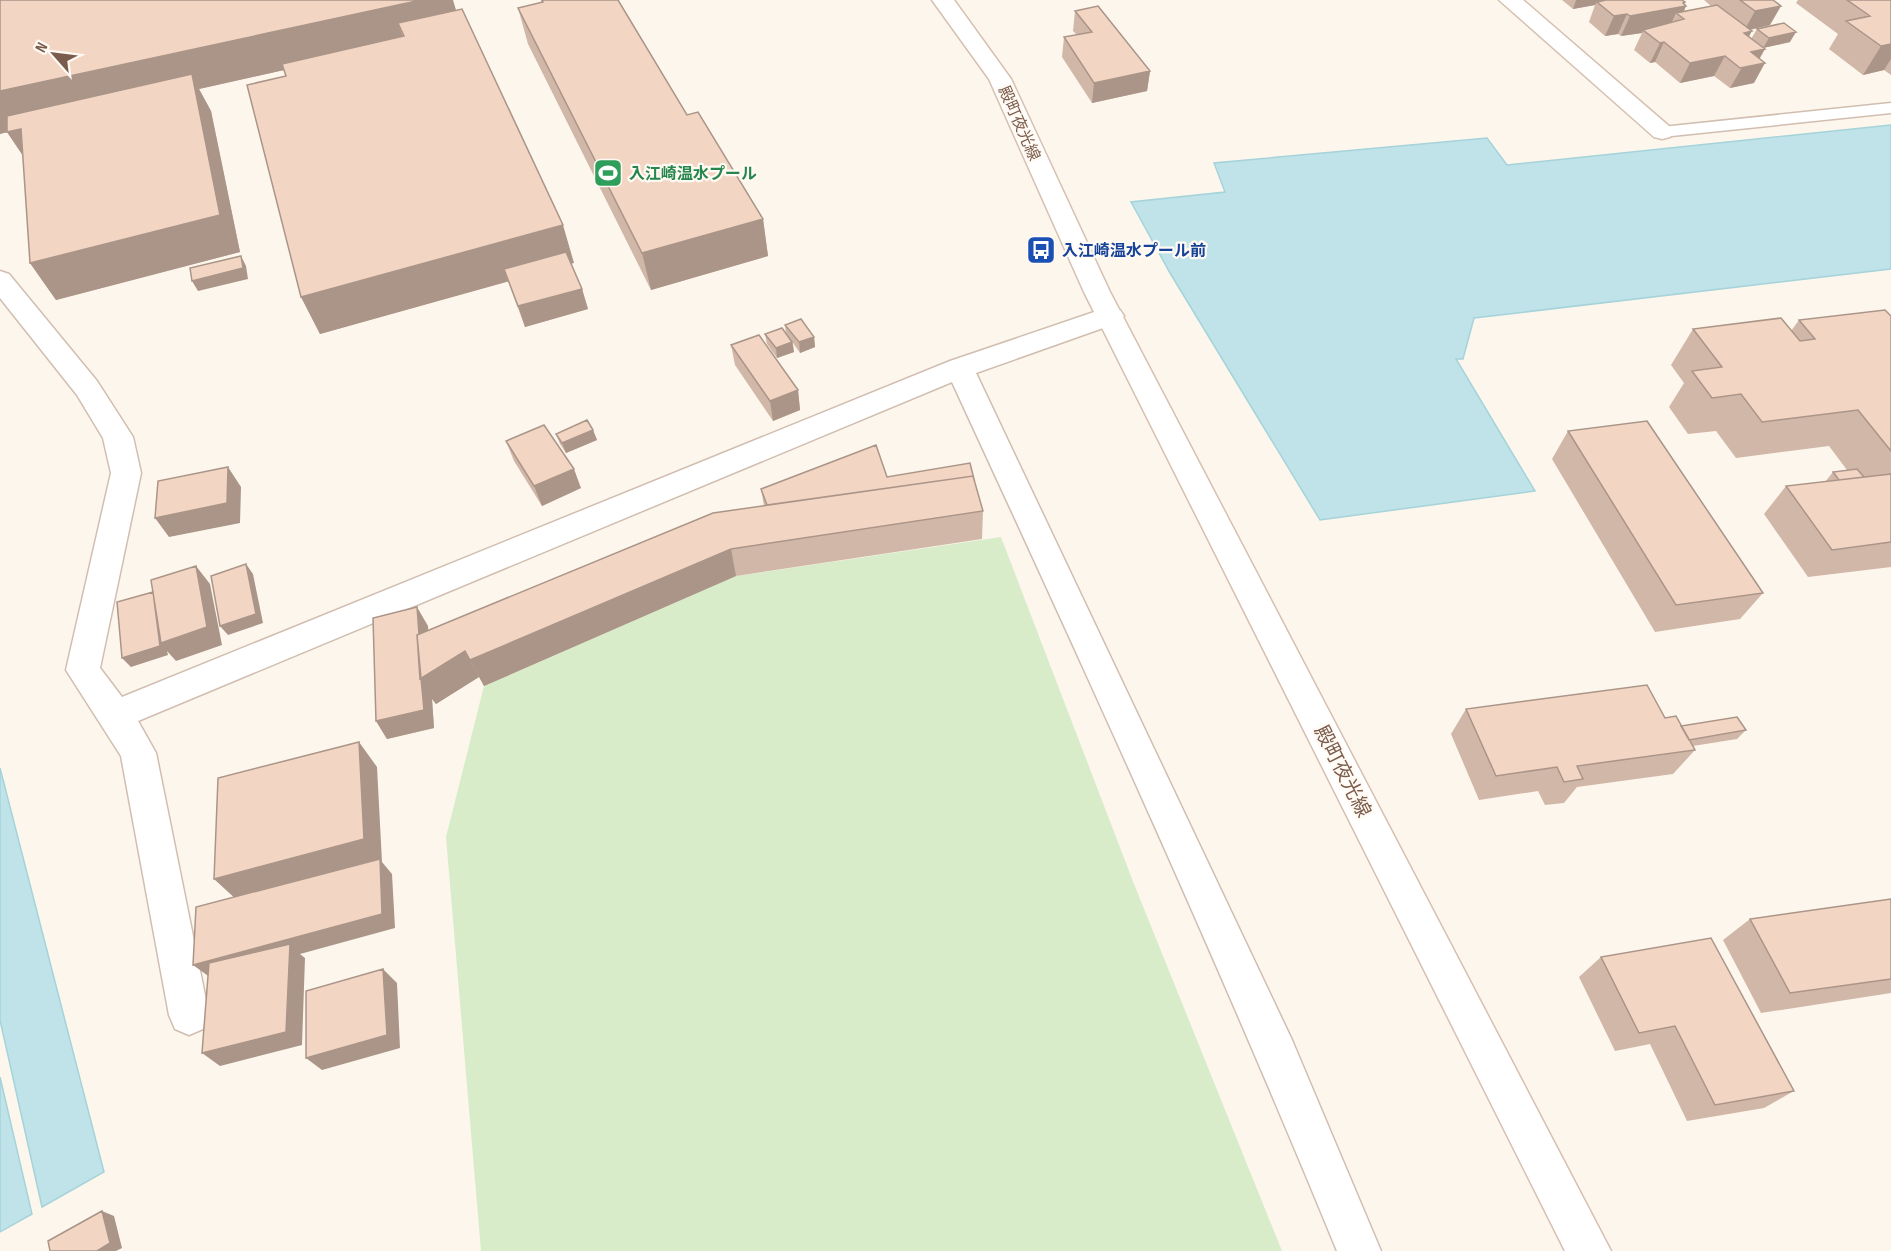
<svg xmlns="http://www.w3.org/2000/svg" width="1891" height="1251" font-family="'Sofia Sans Condensed','Noto Sans JP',sans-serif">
<rect width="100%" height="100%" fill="#fdf6ec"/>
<path fill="#d8ecc9" d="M 1001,537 L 1134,884 L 1282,1251 L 481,1251 L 446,837 L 484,686 L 736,576 Z"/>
<path fill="#bfe3e8" stroke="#a5d3da" stroke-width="1.5" d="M 1891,125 L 1891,269 L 1474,318 L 1463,359 L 1456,359 L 1535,491 L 1320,520 L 1170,273 L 1131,202 L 1225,192 L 1214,163 L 1487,138 L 1507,165 Z
M 0,768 L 104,1172 L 42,1207 L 0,1020 Z
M 0,1077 L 32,1214 L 0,1232 Z"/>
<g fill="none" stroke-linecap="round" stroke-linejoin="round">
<g stroke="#d1beb0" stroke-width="3">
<path id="lane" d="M 1891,103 L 1891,113 L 1662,137 L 1656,136 L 1653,132 L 1656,128 L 1662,127 Z"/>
</g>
<g stroke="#d1beb0" stroke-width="3">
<path id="street" d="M 0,271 L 9,274 L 97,381 L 133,437 L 141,473 L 100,668 L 122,697 L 950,361 L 1100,310 L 1110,307 L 1120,310 L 1124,316 L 1120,322 L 976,373 L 1292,1040 L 1381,1251 L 1337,1251 C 1217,958 1085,670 952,382 L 138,721 L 156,753 L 209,1015 L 203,1029 L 189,1035 L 175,1029 L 169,1015 L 121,756 L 66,670 L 111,473 L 103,438 L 77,395 L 0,298 Z"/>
</g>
<g stroke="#d6c0b0" stroke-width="3">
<path id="secondary" d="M 932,0 L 954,0 L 1011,79 L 1110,292 L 1611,1251 L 1565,1251 L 1084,292 L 989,79 Z
M 1499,0 L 1523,0 L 1670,127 L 1674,132 L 1670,137 L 1662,139 L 1654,137 Z"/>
</g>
<use href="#lane" fill="#fff" fill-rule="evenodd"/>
<use href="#street" fill="#fff" fill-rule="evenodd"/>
<use href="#secondary" fill="#fff" fill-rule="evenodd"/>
</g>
<path fill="#d1b7a8" d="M 0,0 L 456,10 L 574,263 L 571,263 L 582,289 L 588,309 L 525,327 L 508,281 L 320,334 L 301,297 L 286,76 L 284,70 L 199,89 L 211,111 L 240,252 L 56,300 L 30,263 L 23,156 L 7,132 L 0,134 Z
M 541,0 L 618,0 L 687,115 L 763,219 L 768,256 L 651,290 L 528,44 L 518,8 L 541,3 Z
M 1562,0 L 1682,0 L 1685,2 L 1684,4 L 1686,6 L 1684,11 L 1711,6 L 1704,0 L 1773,0 L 1770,25 L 1750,30 L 1749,37 L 1751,39 L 1757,29 L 1790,42 L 1763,48 L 1759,59 L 1754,83 L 1730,88 L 1714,76 L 1680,83 L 1655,62 L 1650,63 L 1634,50 L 1642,33 L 1621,36 L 1618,34 L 1605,36 L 1589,22 L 1595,5 L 1573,9 Z
M 1798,0 L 1891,0 L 1891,75 L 1884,70 L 1863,75 L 1829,49 L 1838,34 L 1796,3 Z
M 1075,11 L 1150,71 L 1147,91 L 1092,103 L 1062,57 L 1064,37 L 1077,35 L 1073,31 Z
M 1891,316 L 1891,567 L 1808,577 L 1764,514 L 1786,486 L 1825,482 L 1833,472 L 1847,470 L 1829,446 L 1736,458 L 1716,431 L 1688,434 L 1669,407 L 1684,383 L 1671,365 L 1693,329 L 1791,331 L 1799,320 Z
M 785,325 L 814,337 L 815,347 L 800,353 L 793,343 L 794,352 L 777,358 L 767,344 L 765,334 L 786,334 Z
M 731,345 L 798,390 L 800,410 L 773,421 L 735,365 Z
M 593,430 L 597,440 L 566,453 L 560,444 L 556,434 Z
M 1568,431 L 1763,593 L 1740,619 L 1655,632 L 1552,459 Z
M 506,441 L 581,488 L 542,506 L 514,461 Z
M 887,477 L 975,483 L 983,511 L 982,539 L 736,576 L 484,686 L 479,677 L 436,704 L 432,699 L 434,728 L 387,739 L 376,721 L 428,626 L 428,630 L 764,506 L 761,489 Z
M 1466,709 L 1665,718 L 1681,726 L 1746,730 L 1737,739 L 1693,746 L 1695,750 L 1673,774 L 1577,787 L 1564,803 L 1545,805 L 1538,791 L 1479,800 L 1451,734 Z
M 1891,899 L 1891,993 L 1761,1013 L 1723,940 L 1750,919 Z
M 1601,957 L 1794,1091 L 1764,1108 L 1687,1121 L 1650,1044 L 1615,1051 L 1579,977 Z"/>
<path fill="#aa9588" d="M 421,0 L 453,0 L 462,30 L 398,23 L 405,43 L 199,89 L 211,111 L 240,252 L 56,300 L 30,263 L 32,169 L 7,132 L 15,130 L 0,134 L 0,91 Z
M 1576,0 L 1602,0 L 1600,4 L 1597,2 L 1595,5 L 1573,9 Z
M 1685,2 L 1683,7 L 1686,6 L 1681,17 L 1676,13 L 1669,28 L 1643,30 L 1642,33 L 1621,36 L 1630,16 Z
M 1781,6 L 1770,25 L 1744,31 L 1755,11 Z
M 1627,14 L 1618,34 L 1605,36 L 1614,16 Z
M 1752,31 L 1741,51 L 1744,33 Z
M 1796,32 L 1790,42 L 1763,48 L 1769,38 Z
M 1664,42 L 1655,62 L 1650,63 L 1660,43 Z
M 1891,44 L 1891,59 L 1884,70 L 1863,75 L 1881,46 Z
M 1765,49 L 1756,65 L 1765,63 L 1754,83 L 1730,88 L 1751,52 Z
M 1725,56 L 1714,76 L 1680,83 L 1690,63 Z
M 1150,71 L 1147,91 L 1092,103 L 1094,83 Z
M 763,219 L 768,256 L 651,290 L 642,253 Z
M 563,225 L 574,263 L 320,334 L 301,297 Z
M 241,256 L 246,266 L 248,279 L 198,291 L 192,281 Z
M 582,289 L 588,309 L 525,327 L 518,306 Z
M 814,337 L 815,347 L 800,353 L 799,342 Z
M 792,342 L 794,352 L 777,358 L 776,348 Z
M 798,390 L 800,410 L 773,421 L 770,401 Z
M 593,430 L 597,440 L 566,453 L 562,443 Z
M 228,467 L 241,487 L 240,523 L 169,537 L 155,518 Z
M 574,469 L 581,488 L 542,506 L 534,486 Z
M 731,549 L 736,576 L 484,686 L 470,660 Z
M 246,564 L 253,574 L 263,623 L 228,635 L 220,626 Z
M 196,566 L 210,584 L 222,645 L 176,661 L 167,651 L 168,655 L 131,667 L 122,658 L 154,591 Z
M 417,607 L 428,626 L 431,672 L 465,651 L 479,677 L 436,704 L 432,699 L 434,728 L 387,739 L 376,721 L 420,679 Z
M 359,742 L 377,767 L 382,862 L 392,874 L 395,928 L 300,954 L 305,958 L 302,1045 L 220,1066 L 202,1053 L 211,978 L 193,965 L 238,901 L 214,879 Z
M 383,969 L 397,983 L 400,1048 L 322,1070 L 306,1058 Z
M 102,1211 L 114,1216 L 122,1248 L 116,1251 L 97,1251 Z"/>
<path fill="#f3d5c3" stroke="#aa9588" stroke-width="1.5" d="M 0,0 L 421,0 L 0,91 Z
M 542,0 L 618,0 L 687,115 L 698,112 L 763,219 L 642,253 L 518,8 L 543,2 Z
M 1606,0 L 1682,0 L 1685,2 L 1683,3 L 1686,6 L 1630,16 L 1627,14 L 1614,16 L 1597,2 Z
M 1740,0 L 1773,0 L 1781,6 L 1755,11 Z
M 1847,0 L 1891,0 L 1891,44 L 1881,46 L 1846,21 L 1870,16 Z
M 1717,5 L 1752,31 L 1744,33 L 1765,49 L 1751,52 L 1765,63 L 1740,68 L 1725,56 L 1690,63 L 1664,42 L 1660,43 L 1643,30 L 1684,19 L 1676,13 Z
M 1098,6 L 1150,71 L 1094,83 L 1064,37 L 1092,32 L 1075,11 Z
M 462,9 L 563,225 L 301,297 L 247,85 L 286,76 L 282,64 L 404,36 L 398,23 Z
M 1784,23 L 1796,32 L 1769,38 L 1757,29 Z
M 192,74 L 220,215 L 30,263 L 21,129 L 7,132 L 7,116 Z
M 566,252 L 582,289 L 518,306 L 504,269 Z
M 241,256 L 243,268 L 192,281 L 190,268 Z
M 1885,310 L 1891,316 L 1891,451 L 1858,410 L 1762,422 L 1741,394 L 1712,398 L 1692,371 L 1722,367 L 1693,329 L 1781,318 L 1800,341 L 1815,339 L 1799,320 Z
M 801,319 L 814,337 L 799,342 L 785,325 Z
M 782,328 L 792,342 L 776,348 L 765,334 Z
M 759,335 L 798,390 L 770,401 L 731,345 Z
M 587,420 L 593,430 L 562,443 L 556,434 Z
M 1647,421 L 1763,593 L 1676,605 L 1568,431 Z
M 544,425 L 574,469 L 534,486 L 506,441 Z
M 876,445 L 887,477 L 970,463 L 975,483 L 973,476 L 767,505 L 761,489 Z
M 228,467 L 227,503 L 155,518 L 158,481 Z
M 1857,469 L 1864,477 L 1839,480 L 1833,472 Z
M 1891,474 L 1891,542 L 1832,550 L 1786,486 Z
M 973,476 L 983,511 L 731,549 L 470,660 L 465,651 L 420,679 L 417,635 L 713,513 Z
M 246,564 L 256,614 L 220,626 L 211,576 Z
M 196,566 L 207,627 L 161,643 L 151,580 Z
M 153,592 L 160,646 L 122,658 L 117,602 Z
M 417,607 L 419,634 L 417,635 L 424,710 L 376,721 L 373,618 Z
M 1647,685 L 1665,718 L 1676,716 L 1695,750 L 1577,766 L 1583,779 L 1564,782 L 1557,767 L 1496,776 L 1466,709 Z
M 1737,717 L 1746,730 L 1689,740 L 1681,726 Z
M 359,742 L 364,839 L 214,879 L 218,778 Z
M 380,859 L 382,914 L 193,965 L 196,907 Z
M 1891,899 L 1891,979 L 1790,993 L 1750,919 Z
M 1711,938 L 1794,1091 L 1715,1105 L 1675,1026 L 1639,1033 L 1601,957 Z
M 290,944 L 286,1032 L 202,1053 L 209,963 Z
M 383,969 L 387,1035 L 306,1058 L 306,991 Z
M 102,1211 L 110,1243 L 97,1251 L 50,1251 L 48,1241 Z"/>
<defs>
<g id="stadium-square" transform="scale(1.5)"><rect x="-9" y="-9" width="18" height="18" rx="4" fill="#2e9e5b" stroke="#fffaf3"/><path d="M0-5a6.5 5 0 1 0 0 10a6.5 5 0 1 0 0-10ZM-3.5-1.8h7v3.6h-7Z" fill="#fff"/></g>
<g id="bus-square" transform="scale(1.5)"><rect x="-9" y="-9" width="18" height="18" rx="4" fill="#1a4fb4" stroke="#fffaf3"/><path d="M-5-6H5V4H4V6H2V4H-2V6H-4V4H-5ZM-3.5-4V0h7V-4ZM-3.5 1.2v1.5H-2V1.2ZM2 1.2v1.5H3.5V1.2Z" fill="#fff"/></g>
</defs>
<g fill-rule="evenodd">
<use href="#stadium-square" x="608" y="173"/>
<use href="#bus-square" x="1041" y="250"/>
</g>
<g text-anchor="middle" stroke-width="4.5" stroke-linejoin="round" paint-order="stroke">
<g font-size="16" fill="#7a5c4d" stroke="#fffaf3">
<text transform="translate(1020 123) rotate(66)" y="6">殿町夜光線</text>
</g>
<g font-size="16" font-weight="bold" fill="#27864d" stroke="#fffaf3" text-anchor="start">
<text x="629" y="179">入江崎温水プール</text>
</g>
<g font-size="16" font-weight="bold" fill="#164399" stroke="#fffaf3" text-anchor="start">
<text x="1062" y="256">入江崎温水プール前</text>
</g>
<g font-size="20" fill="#7a5c4d" stroke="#fffaf3">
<text transform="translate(1343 771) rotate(63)" y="7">殿町夜光線</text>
</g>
</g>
<g transform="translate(54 54) rotate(298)" stroke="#fffaf3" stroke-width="4.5" paint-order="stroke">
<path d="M0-4.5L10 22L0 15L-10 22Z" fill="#7a5c4d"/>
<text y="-9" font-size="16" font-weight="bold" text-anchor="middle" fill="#7a5c4d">N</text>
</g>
</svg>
